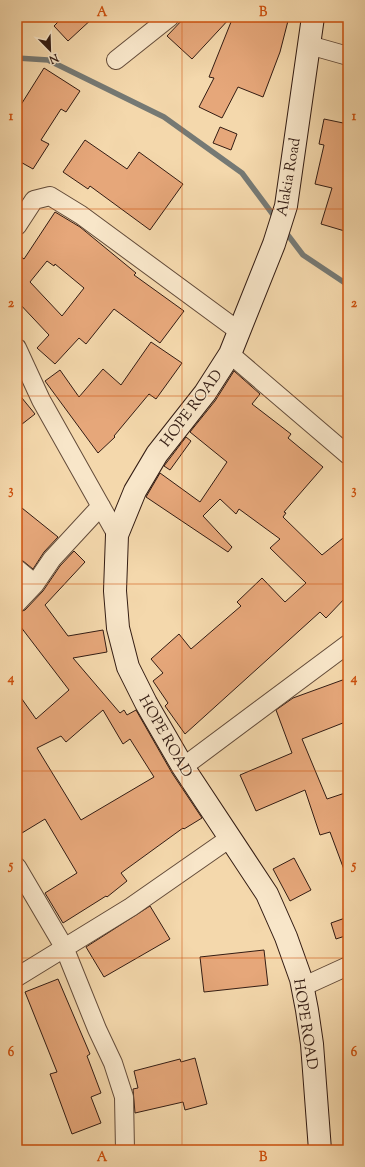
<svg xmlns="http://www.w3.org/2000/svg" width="365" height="1167" font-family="'Sorts Mill Goudy',serif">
<rect width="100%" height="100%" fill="#f4d8ac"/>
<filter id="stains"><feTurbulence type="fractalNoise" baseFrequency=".005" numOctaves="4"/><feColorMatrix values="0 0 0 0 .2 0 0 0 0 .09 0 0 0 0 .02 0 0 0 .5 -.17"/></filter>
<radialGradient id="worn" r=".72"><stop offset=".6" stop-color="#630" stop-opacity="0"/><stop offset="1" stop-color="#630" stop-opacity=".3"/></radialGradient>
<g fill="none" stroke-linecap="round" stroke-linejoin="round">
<path stroke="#757974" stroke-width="5.5" d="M 17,58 L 48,60 L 164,117 L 242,173 L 277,220
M 284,230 L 303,255 L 348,285"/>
</g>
<path fill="#e6a77a" stroke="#331c13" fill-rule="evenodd" d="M 63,17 L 94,17 L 68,41 L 54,26 Z
M 185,17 L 231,17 L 192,59 L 167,36 Z
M 233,17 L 289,17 L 280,52 L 263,97 L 238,87 L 222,118 L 199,107 L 214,78 L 209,77 Z
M 44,68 L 80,91 L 66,112 L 61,109 L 41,140 L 49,144 L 33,169 L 17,160 L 17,111 Z
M 324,119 L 348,124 L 348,232 L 321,224 L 332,188 L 315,184 L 324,145 L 319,144 Z
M 220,127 L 237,134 L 231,150 L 213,143 Z
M 85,140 L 127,169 L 139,152 L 183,184 L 150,230 L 90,186 L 88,189 L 63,172 Z
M 55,212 L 80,227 L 136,273 L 134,275 L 184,311 L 160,343 L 114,309 L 86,344 L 79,338 L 55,364 L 37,348 L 49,335 L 17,301 L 17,254 L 24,259 ZM 47,261 L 54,266 L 55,264 L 84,288 L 62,316 L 30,282 Z
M 151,342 L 182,363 L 156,399 L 149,394 L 114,436 L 115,437 L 98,453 L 45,381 L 60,370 L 79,397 L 103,369 L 121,385 Z
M 234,371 L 260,394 L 252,404 L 291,434 L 288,438 L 323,467 L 284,512 L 286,513 L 283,517 L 322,555 L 348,534 L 348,595 L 326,618 L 320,612 L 185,734 L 165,706 L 168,703 L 153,681 L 163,673 L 151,659 L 179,634 L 191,649 L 241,606 L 237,602 L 262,578 L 285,602 L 306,583 L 270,548 L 280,539 L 239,509 L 236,514 L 220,499 L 203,516 L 232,547 L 228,552 L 146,497 L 160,473 L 200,502 L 227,462 L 190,432 L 215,401 Z
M 17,392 L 35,414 L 17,428 Z
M 186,437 L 191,441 L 170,470 L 164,466 Z
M 17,504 L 58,537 L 44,552 L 33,569 L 23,561 L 17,559 Z
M 74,551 L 85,562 L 45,605 L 68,636 L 103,630 L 107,652 L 73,658 L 120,713 L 124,710 L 127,715 L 136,710 L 172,773 L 202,818 L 184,829 L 183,828 L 121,873 L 127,881 L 107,897 L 106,896 L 63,923 L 45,893 L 77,873 L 45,819 L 17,836 L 17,692 L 36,719 L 69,690 L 17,622 L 17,613 L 25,610 L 43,591 L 60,566 ZM 103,710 L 123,744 L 130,739 L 154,777 L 81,820 L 37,748 L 61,736 L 66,742 Z
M 348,678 L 348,721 L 302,739 L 327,799 L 348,792 L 348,875 L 346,875 L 330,832 L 320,835 L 305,790 L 256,811 L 240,775 L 292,753 L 276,710 L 293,698 Z
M 294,858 L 311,890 L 290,901 L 273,869 Z
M 150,906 L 170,939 L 104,977 L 86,947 Z
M 348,917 L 348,935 L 336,939 L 331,923 Z
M 264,950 L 268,985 L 204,992 L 200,957 Z
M 58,979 L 90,1054 L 87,1056 L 101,1093 L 91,1097 L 101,1123 L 72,1134 L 50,1074 L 57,1072 L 25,992 Z
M 195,1058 L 207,1104 L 185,1110 L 183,1102 L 135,1113 L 133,1089 L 138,1088 L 134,1071 L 180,1059 L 181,1062 Z"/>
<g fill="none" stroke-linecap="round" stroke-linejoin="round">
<g stroke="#634b39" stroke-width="20">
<path id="street" d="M 309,45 L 348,56
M 116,60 L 170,17
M 17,226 L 34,200 L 50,196 L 81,215 L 240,332
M 17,348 L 41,400 L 117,535
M 230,354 L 348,455
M 17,569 L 35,584
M 17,603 L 35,584 L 52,559 L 101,506
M 183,767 L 348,644
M 17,867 L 64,947 L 97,1029 L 113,1063 L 124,1097 L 125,1150
M 17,977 L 131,907 L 230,838
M 302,987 L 348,966"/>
</g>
<g stroke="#331c13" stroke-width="24">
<path id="secondary" d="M 313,17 L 286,206 L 274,244 L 230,354 L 205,393 L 157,454 L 135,491 L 117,535 L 115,591 L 118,628 L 128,667 L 146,703 L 183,767 L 267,894 L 286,937 L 301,979 L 307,1010 L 312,1044 L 320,1150"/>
</g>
<use href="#street" stroke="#f8e6c9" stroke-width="18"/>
<use href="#secondary" stroke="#f8e6c9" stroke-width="22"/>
</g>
<path fill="none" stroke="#cd500d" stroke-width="1" stroke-opacity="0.55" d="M 182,17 L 182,1150M 17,209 L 348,209M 17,396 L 348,396M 17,584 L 348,584M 17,771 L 348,771M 17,958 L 348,958"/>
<g text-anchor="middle" stroke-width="3" stroke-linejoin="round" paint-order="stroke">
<g font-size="15" fill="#331c13" stroke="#f8e6c9">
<text transform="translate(288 177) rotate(-80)" y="5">Alakia Road</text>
<text transform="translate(191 408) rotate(-53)" y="5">HOPE ROAD</text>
<text transform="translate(166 736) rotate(60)" y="5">HOPE ROAD</text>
<text transform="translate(306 1024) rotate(81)" y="5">HOPE ROAD</text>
</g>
</g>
<rect width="365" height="1167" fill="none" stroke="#f4d8ac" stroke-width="44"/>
<g transform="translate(50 50) rotate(157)" stroke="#f8e6c9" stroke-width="3" paint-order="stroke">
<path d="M0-3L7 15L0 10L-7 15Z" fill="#331c13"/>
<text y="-6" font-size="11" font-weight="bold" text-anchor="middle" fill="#331c13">N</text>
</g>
<rect x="22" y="22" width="321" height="1123" fill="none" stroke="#cd500d" stroke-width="1.5"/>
<g font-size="13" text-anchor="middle" font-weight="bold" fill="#cd500d">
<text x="102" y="16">A</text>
<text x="263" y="16">B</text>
<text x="11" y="120">1</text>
<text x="354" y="120">1</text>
<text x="11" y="307">2</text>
<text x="354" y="307">2</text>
<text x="11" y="494">3</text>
<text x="354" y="494">3</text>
<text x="11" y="682">4</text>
<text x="354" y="682">4</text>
<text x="11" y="869">5</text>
<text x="354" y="869">5</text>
<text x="11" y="1056">6</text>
<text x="354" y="1056">6</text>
<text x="102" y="1161">A</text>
<text x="263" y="1161">B</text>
</g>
<rect width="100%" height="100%" filter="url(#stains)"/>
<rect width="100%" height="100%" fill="url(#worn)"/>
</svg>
